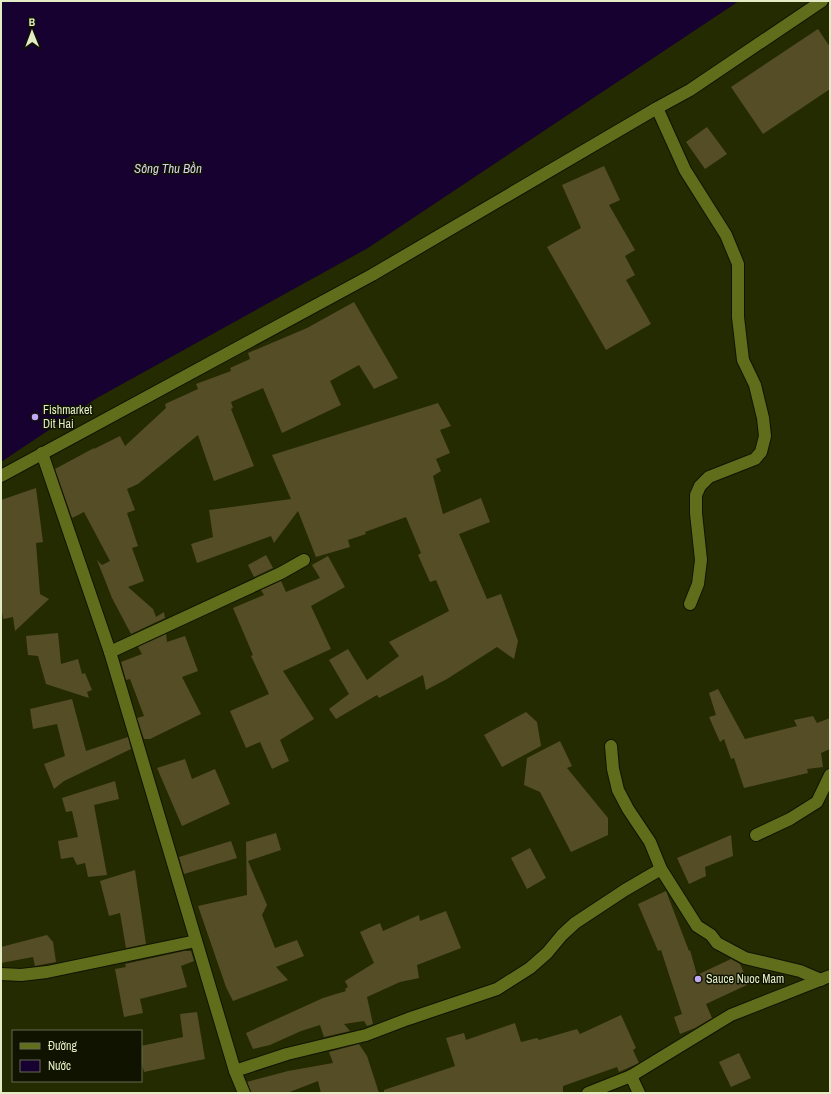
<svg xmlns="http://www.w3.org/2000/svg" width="831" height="1094" font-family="'Archivo Narrow',sans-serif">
<rect width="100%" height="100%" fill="#252b01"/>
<path fill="#160130" d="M 1,1 L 739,1 L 368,248 L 97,398 L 1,462 Z"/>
<path fill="#554d25" d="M 818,29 L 830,47 L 830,89 L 763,134 L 731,87 Z
M 707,127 L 727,154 L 705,169 L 686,142 Z
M 604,166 L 620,200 L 609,205 L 635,250 L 625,256 L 635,275 L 626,280 L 651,324 L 606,350 L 547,247 L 581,228 L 562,185 Z
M 354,302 L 398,378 L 374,389 L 359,365 L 330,381 L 341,405 L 282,433 L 263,388 L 231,402 L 233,408 L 231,409 L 254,466 L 214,481 L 198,435 L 138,484 L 127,489 L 135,510 L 127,513 L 138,546 L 132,548 L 144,581 L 128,587 L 153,609 L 156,617 L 164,612 L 165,618 L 131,634 L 112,598 L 97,560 L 102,565 L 110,561 L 84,512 L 72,518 L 55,469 L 94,448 L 94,449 L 120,436 L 125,446 L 166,408 L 165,404 L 198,389 L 196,384 L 231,371 L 230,368 L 250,359 L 248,353 L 307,328 Z
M 438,403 L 451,426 L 440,430 L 450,453 L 436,459 L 441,471 L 433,476 L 443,514 L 481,498 L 490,522 L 459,534 L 487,599 L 501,594 L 518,641 L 514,659 L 497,647 L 447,679 L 426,690 L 423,675 L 379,698 L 377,695 L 336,719 L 329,709 L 349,694 L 329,660 L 348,649 L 367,680 L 399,656 L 389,642 L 449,611 L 436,580 L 430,582 L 418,555 L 421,553 L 406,517 L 365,532 L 366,534 L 348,540 L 350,547 L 316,557 L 298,511 L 274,543 L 271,536 L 197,563 L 191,544 L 213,537 L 209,510 L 291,499 L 272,455 Z
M 36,488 L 43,542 L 36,543 L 40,594 L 49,599 L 15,631 L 13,617 L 3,619 L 1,605 L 1,500 Z
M 266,555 L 273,568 L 254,577 L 248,565 Z
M 328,556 L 345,587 L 311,606 L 331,649 L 283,671 L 314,719 L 280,740 L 289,761 L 272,769 L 260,742 L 246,748 L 230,711 L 269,694 L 251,656 L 253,655 L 233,608 L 264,595 L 261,590 L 281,581 L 286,592 L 320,578 L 312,565 Z
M 58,633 L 61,664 L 78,659 L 82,674 L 85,673 L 92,690 L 87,692 L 89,698 L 46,684 L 38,656 L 28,655 L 26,636 Z
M 166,634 L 167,642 L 185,636 L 198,671 L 182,677 L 201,714 L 150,739 L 144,739 L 137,718 L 144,716 L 130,679 L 126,680 L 121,662 L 142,654 L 138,647 Z
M 718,689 L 745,739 L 797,726 L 794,720 L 813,716 L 817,723 L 830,718 L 830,749 L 821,753 L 823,767 L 807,769 L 808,773 L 744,788 L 734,758 L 731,759 L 724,739 L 720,742 L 709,717 L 716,715 L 709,693 Z
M 72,699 L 86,751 L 128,737 L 131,749 L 64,781 L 54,789 L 44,764 L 65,756 L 57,724 L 33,729 L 30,709 Z
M 526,712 L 537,722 L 541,746 L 502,767 L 484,735 Z
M 560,741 L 572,766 L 567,768 L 608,818 L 608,835 L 571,852 L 540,792 L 524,785 L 527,758 Z
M 185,759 L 192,779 L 215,769 L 230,804 L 182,826 L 157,768 Z
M 115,781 L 119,799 L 94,805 L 107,875 L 88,877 L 85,863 L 77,865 L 73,857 L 61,859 L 58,841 L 78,837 L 72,811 L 66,812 L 62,798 Z
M 276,833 L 281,850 L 248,861 L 267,905 L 262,915 L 275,948 L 297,940 L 304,956 L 276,967 L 288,980 L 233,1001 L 226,987 L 198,906 L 247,895 L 246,842 Z
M 731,835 L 733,856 L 705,867 L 706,876 L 689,884 L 677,858 Z
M 231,841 L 237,858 L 184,874 L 179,857 Z
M 530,848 L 546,878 L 527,889 L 511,858 Z
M 135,870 L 146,944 L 126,948 L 120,913 L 109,916 L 100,881 Z
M 666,891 L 689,951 L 690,950 L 697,975 L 731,959 L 740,964 L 749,984 L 706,1004 L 712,1018 L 695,1028 L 680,1034 L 674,1017 L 682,1014 L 661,950 L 658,951 L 638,904 Z
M 446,911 L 461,948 L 417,965 L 419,978 L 400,982 L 367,997 L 373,1024 L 367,1026 L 364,1021 L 344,1024 L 350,1031 L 324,1037 L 320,1025 L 301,1031 L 270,1045 L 253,1049 L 246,1033 L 323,998 L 346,991 L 345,989 L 348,987 L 345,981 L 374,963 L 360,932 L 380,923 L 383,931 L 419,915 L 420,921 Z
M 47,935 L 53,942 L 56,962 L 35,966 L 33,957 L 1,963 L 1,947 Z
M 184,951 L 191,951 L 194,961 L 181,966 L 187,987 L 140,999 L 143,1013 L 124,1017 L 115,969 L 126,967 L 125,964 Z
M 197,1012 L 205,1059 L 144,1072 L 141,1060 L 141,1046 L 183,1037 L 180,1014 Z
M 621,1015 L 636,1048 L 633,1050 L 639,1063 L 619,1072 L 617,1067 L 563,1086 L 563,1093 L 384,1093 L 384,1090 L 455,1066 L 446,1038 L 464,1033 L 466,1040 L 515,1023 L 521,1042 L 537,1038 L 539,1040 L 577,1029 L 580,1034 Z
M 359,1044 L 367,1056 L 379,1093 L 321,1093 L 318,1081 L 287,1093 L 251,1093 L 247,1082 L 288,1071 L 333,1063 L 329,1052 Z
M 739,1053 L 751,1078 L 731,1087 L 719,1062 Z"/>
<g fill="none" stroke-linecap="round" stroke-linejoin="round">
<g stroke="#0f1300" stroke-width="14">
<path id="minor" d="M 657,108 L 685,170 L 726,235 L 738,264 L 738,317 L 743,360 L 755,385 L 763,418 L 765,436 L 761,452 L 755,459 L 709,477 L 700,486 L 696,495 L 696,513 L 701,560 L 698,584 L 690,604
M 1,476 L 372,275 L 657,108 L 690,90 L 822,1
M 110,652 L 281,573 L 304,560
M 611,746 L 613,769 L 618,790 L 628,809 L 650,842 L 661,869 L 697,926 L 711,935 L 717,943 L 745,958 L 800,971 L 821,980
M 756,835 L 790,819 L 817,802 L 830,775
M 1,974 L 21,975 L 47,972 L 196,941
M 235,1071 L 287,1054 L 366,1035 L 408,1019 L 497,989 L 530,968 L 547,953 L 562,935 L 575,923 L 625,890 L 661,869
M 631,1076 L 639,1093"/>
</g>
<g stroke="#0f1300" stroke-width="14">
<path id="tertiary" d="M 42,453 L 110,652 L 235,1071 L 244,1093
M 588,1093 L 631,1076 L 731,1015 L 830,976"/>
</g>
<use href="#minor" stroke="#606d1b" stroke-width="12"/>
<use href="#tertiary" stroke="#606d1b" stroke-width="12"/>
</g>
<g fill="#c0a8f4" stroke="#0f1300" stroke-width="1.5">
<circle cx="35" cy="417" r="4"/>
<circle cx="698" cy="979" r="4"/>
</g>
<g text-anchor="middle" stroke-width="3" stroke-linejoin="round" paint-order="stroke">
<g font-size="12" fill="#e3ecc5" stroke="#0f1300" text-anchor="start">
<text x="43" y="414">Fishmarket<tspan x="43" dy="14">Dit Hai</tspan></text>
<text x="706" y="983">Sauce Nuoc Mam</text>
</g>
<g font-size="13" font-style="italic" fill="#d9d2ec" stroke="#0f1300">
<text x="168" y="173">Sông Thu Bồn</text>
</g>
</g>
<rect width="831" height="1094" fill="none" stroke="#e3ecc5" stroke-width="4"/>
<rect x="12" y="1030" width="130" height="52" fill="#0f1300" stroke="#646a4f"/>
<rect x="20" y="1043" width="20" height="6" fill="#606d1b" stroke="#646a4f"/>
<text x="48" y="1050" font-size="12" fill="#e3ecc5">Đường</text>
<rect x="20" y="1060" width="20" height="12" fill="#160130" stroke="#646a4f"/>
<text x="48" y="1070" font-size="12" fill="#e3ecc5">Nước</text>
<g transform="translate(32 32) rotate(359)" stroke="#0f1300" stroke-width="3" paint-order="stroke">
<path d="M0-3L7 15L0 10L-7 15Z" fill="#e3ecc5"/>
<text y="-6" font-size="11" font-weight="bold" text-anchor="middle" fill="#e3ecc5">B</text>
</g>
</svg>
